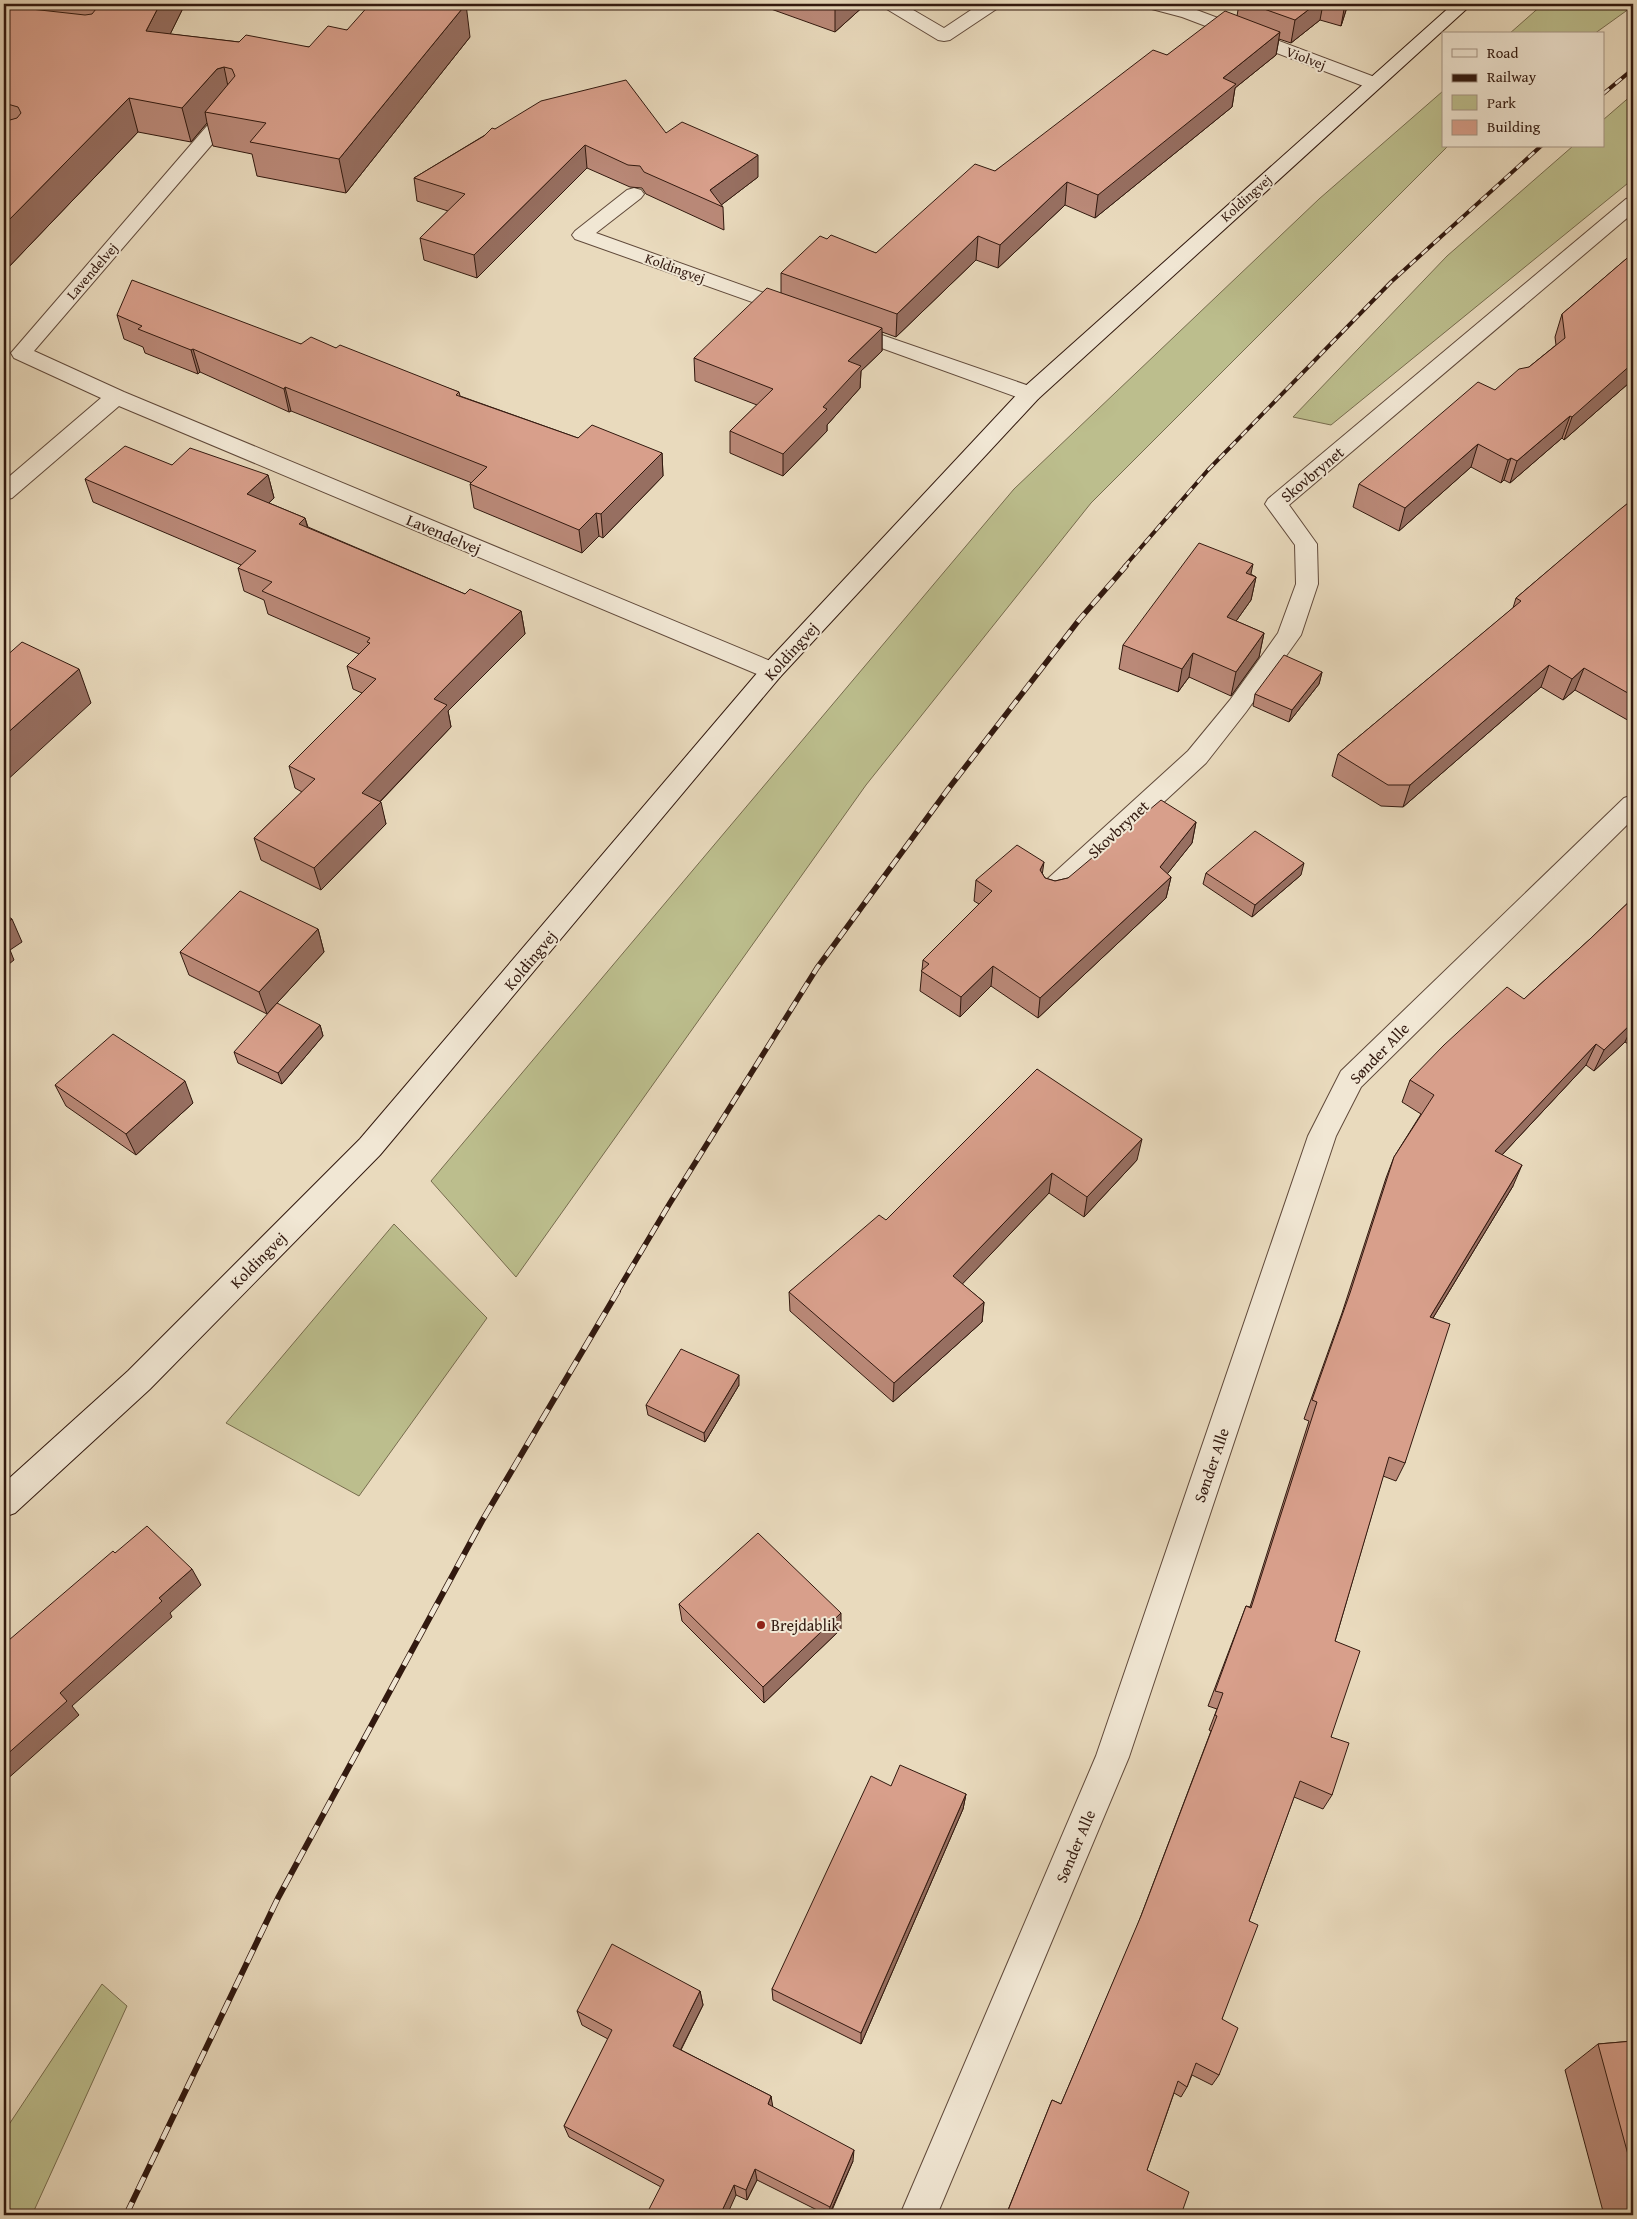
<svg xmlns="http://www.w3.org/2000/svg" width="1637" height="2219" font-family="'Gentium Book Plus',serif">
<rect width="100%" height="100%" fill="#e9dabd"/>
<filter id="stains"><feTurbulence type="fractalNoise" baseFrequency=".004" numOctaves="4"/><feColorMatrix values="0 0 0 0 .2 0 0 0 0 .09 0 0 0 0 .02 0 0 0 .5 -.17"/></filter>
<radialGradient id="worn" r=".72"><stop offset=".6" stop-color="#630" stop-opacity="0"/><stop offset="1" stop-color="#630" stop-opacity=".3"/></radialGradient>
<path fill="#bcbe8d" stroke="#776c4e" d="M 1543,4 L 1633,4 L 1633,6 L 1594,34 L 1509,34 Z
M 1443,91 L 1443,146 L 1448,146 L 1091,503 L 866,785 L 516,1277 L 431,1181 L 1014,489 L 1319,199 Z
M 1633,94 L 1633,179 L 1331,425 L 1293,417 L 1447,256 L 1573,146 L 1603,146 L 1603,120 Z
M 394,1224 L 487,1318 L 359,1496 L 226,1423 Z
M 102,1984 L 127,2006 L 32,2215 L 4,2215 L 4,2132 Z"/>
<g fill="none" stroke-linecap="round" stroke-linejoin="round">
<g stroke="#60493a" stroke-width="2">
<path id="street" d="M 882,4 L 903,4 L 944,28 L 980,4 L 1001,4 L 998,8 L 950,40 L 944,41 L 938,40 L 885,8 Z
M 1145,4 L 1174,4 L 1194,9 L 1380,79 L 1382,83 L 1380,87 L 1373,89 L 1366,87 L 1182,17 L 1148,8 Z
M 232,103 L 239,105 L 241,109 L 239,113 L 34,351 L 124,392 L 780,665 L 784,671 L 780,677 L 772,679 L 764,677 L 119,406 L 12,498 L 4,500 L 4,481 L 101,398 L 14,358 L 11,353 L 225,105 Z
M 634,188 L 641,190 L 644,194 L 641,198 L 596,233 L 800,306 L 803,310 L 800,314 L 793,316 L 786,314 L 575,239 L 572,235 L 575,231 L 627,190 Z
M 1633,197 L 1633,213 L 1289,505 L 1317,544 L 1318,584 L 1301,635 L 1246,712 L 1206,763 L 1061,897 L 1052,900 L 1043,897 L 1039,890 L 1043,883 L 1188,751 L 1230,700 L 1278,633 L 1296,584 L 1295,545 L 1265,504 L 1268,499 L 1626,199 Z
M 847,323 L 1038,389 L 1041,394 L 1038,399 L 1030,401 L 1022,399 L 840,333 L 837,329 L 840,325 Z
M 1633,795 L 1633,819 L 1361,1087 L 1336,1136 L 1129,1757 L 937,2215 L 900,2215 L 1096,1756 L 1308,1136 L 1341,1071 L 1624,798 Z"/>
</g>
<g stroke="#32190f" stroke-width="2">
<path id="secondary" d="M 1453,4 L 1472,4 L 1038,399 L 780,677 L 380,1155 L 150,1389 L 15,1513 L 4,1517 L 4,1483 L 128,1371 L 360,1139 L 764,665 L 1022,389 Z"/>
</g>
<use href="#street" fill="#f1e7d4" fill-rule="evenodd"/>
<use href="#secondary" fill="#f1e7d4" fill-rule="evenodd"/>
<g stroke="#32190f" stroke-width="4">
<path id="rail-far2" d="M 1603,94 L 1633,69
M 1124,567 L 1208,470 L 1391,282 L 1541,146"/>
</g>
<g stroke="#32190f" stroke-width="5.5">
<path id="rail-far1" d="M 617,1292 L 670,1203 L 817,968 L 949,788 L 1079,620 L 1126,566"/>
</g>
<g stroke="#32190f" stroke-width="6">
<path id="rail" d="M 126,2215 L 278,1898 L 482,1521 L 618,1291"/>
</g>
<use href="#rail-far2" stroke="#f1e7d4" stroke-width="2.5" stroke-dasharray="8" stroke-linecap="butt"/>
<use href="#rail-far1" stroke="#f1e7d4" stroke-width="4" stroke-dasharray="11" stroke-linecap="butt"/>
<use href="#rail" stroke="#f1e7d4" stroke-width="4.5" stroke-dasharray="14" stroke-linecap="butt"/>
</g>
<path fill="#ba8978" stroke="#32190f" d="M 4,4 L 185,4 L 170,34 L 239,42 L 309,47 L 347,30 L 470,37 L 346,193 L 257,176 L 252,154 L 213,146 L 207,123 L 191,142 L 138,132 L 4,272 Z
M 757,4 L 866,4 L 835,32 Z
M 1239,4 L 1348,4 L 1341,26 L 1320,20 L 1291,43 L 1279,39 L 1276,55 L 1235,88 L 1232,107 L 1095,218 L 1065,205 L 998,268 L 976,260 L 896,337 L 882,332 L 882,351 L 861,371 L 860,388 L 827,425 L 827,431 L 783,476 L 730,453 L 730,431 L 757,405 L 695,381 L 694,358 L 781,293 L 781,273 L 827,239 L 876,253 L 995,171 L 1167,55 L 1237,16 Z
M 495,129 L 666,133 L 758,177 L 721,205 L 723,207 L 724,230 L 646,194 L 642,188 L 630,187 L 587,168 L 477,278 L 424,260 L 420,238 L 448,211 L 417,201 L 414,178 Z
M 1633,250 L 1633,371 L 1629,383 L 1564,440 L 1562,438 L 1510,483 L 1504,480 L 1501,483 L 1471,467 L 1399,531 L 1353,507 L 1359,484 L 1529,367 L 1556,345 L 1555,337 L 1562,314 L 1632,254 Z
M 117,315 L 301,344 L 336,348 L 459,392 L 460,396 L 578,438 L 662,453 L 663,476 L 603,538 L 599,536 L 582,553 L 474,508 L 470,484 L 472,483 L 291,411 L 289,412 L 200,372 L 198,374 L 145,353 L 143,347 L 124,339 Z
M 172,465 L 268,475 L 274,498 L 269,503 L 305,518 L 308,527 L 465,594 L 521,611 L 525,634 L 448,711 L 451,727 L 380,802 L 386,824 L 321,890 L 261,860 L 254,838 L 302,792 L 295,788 L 289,766 L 362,693 L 353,689 L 347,666 L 359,654 L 268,614 L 264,600 L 244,591 L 238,568 L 241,565 L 93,502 L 85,479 Z
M 1633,499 L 1633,720 L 1631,722 L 1575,690 L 1563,700 L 1541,687 L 1403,807 L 1381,806 L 1332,776 L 1338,754 L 1513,608 L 1516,598 Z
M 1251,574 L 1256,577 L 1251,600 L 1236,621 L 1264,633 L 1259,657 L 1231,696 L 1189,677 L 1178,692 L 1119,669 L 1123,645 Z
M 1322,672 L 1319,684 L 1289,722 L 1253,706 L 1255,694 Z
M 1196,822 L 1192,843 L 1167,874 L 1171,877 L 1166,898 L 1038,1018 L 991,986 L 960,1017 L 920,991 L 923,960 L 979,904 L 974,901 L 976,880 L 1042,873 L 1045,878 L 1055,881 L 1068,878 Z
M 1206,873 L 1301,875 L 1252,917 L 1203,884 Z
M 1633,898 L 1633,1047 L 1625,1042 L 1594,1071 L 1586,1065 L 1502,1155 L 1513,1186 L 1433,1318 L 1405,1463 L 1396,1481 L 1383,1476 L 1335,1641 L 1331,1737 L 1332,1795 L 1323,1809 L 1294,1797 L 1249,1921 L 1222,2019 L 1219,2075 L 1212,2085 L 1192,2075 L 1187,2087 L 1181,2097 L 1174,2093 L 1147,2170 L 1181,2215 L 1006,2215 L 1052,2100 L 1061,2104 L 1136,1929 L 1211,1731 L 1209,1730 L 1217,1709 L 1208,1706 L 1246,1606 L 1250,1607 L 1309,1421 L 1304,1419 L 1342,1313 L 1386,1178 L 1394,1157 L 1421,1114 L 1402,1102 L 1410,1080 L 1524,999 L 1590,939 Z
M 318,929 L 324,952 L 267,1014 L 189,975 L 180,952 Z
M 320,1025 L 323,1036 L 282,1084 L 238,1063 L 234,1052 Z
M 1037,1069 L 1137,1160 L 1084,1217 L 1049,1193 L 962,1284 L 984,1302 L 982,1322 L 893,1402 L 790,1311 L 789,1292 L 886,1220 Z
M 55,1085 L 193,1103 L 136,1155 L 66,1106 Z
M 739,1385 L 705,1442 L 648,1415 L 646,1405 Z
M 679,1604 L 841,1629 L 764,1703 L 682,1621 Z
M 891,1786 L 966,1794 L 963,1809 L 861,2044 L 773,2000 L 772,1989 Z
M 700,1991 L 703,2005 L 681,2050 L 771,2096 L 772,2107 L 853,2161 L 830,2215 L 827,2215 L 757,2180 L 747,2200 L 736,2195 L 661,2187 L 569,2137 L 564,2126 L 608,2039 L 582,2025 L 577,2011 Z
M 1633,2041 L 1633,2215 L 1604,2215 L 1565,2070 L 1598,2044 Z"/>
<path fill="#976f61" stroke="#32190f" d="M 160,4 L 185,4 L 155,65 L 146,31 Z
M 466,4 L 470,37 L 346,193 L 339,159 Z
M 840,4 L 866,4 L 835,32 L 835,8 Z
M 1316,4 L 1323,4 L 1320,20 L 1291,43 L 1295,20 Z
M 1345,4 L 1348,4 L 1341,26 Z
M 1280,32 L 1276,55 L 1235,88 L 1232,107 L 1095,218 L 1098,195 L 1223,78 Z
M 224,67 L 231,101 L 205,112 L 207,123 L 191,142 L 182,108 L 217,69 Z
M 129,98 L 138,132 L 4,272 L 4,225 Z
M 585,145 L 587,168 L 477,278 L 474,255 Z
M 758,155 L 758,177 L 720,206 L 710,190 Z
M 1067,182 L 1065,205 L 998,268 L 1000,245 Z
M 978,236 L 976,260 L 896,337 L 897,314 Z
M 882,328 L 882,351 L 861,371 L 860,388 L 827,425 L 827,431 L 783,476 L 783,454 L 823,407 L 848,361 Z
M 193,349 L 200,372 L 198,374 L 191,350 Z
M 1633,355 L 1633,371 L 1629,383 L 1564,440 L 1572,417 Z
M 285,387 L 291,411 L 289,412 L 284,389 Z
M 1570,416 L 1562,438 L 1510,483 L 1517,461 Z
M 1478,444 L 1471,467 L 1399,531 L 1405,508 Z
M 662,453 L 663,476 L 603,538 L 601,514 Z
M 1511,458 L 1504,480 L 1501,483 L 1508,460 Z
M 268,475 L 274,498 L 254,517 L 247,494 Z
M 596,513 L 599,536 L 582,553 L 579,530 Z
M 305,518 L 311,541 L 299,524 Z
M 1253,564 L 1248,588 L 1246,573 Z
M 1256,577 L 1251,600 L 1222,641 L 1227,617 Z
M 521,611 L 525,634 L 448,711 L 451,727 L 367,815 L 362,793 L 434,699 Z
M 1264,633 L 1259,657 L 1231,696 L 1236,672 Z
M 1193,653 L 1189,677 L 1178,692 L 1182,669 Z
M 1549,665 L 1541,687 L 1403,807 L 1410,785 Z
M 1584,668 L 1575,690 L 1563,700 L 1572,679 Z
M 79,669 L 91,703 L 4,783 L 4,736 Z
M 1322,672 L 1319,684 L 1289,722 L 1292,710 Z
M 381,802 L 386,824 L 321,890 L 314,868 Z
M 1196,822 L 1192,843 L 1156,888 L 1160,867 Z
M 1044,862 L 1041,883 L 1040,870 Z
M 1304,863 L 1301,875 L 1252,917 L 1255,905 Z
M 1171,877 L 1166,898 L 1038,1018 L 1040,998 Z
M 12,919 L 22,942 L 10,950 L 14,960 L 4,968 L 4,924 Z
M 318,929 L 324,952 L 267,1014 L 259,992 Z
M 993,966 L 991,986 L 960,1017 L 961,997 Z
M 1633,1022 L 1633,1025 L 1625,1042 L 1594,1071 L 1604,1050 Z
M 320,1025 L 323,1036 L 282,1084 L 278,1073 Z
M 1596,1044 L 1586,1065 L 1486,1172 L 1495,1151 Z
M 185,1081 L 193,1103 L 136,1155 L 126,1134 Z
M 1142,1139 L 1137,1160 L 1084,1217 L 1087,1197 Z
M 1522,1165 L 1513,1186 L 1422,1336 L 1430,1317 Z
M 1052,1173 L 1049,1193 L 951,1296 L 953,1276 Z
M 984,1302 L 982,1322 L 893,1402 L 894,1383 Z
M 739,1375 L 739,1385 L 705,1442 L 704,1433 Z
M 192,1569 L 201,1585 L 170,1613 L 172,1617 L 72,1706 L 79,1715 L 4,1782 L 4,1757 L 60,1693 L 159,1598 Z
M 841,1613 L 841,1629 L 764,1703 L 763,1687 Z
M 966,1794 L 963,1809 L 861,2044 L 861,2033 Z
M 4,1855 L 8,1859 L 4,1864 Z
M 700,1991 L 703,2005 L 676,2059 L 673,2046 Z
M 771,2096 L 773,2108 L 768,2104 Z
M 854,2150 L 853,2161 L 829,2215 L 830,2207 Z
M 755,2169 L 757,2180 L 747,2200 L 746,2190 Z
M 734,2185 L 736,2195 L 727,2215 L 720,2215 Z"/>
<path fill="#d89f8b" stroke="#32190f" d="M 94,4 L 160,4 L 146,31 L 239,42 L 246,35 L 309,47 L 328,26 L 347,30 L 370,4 L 466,4 L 339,159 L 250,142 L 266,123 L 205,112 L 235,76 L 232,69 L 224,67 L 217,69 L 182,108 L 129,98 L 4,225 L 4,118 L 10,120 L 17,118 L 21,113 L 18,107 L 4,103 L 4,6 L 85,15 L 92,14 L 96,9 Z
M 823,4 L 840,4 L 835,8 Z
M 1250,4 L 1316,4 L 1295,20 Z
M 1225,11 L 1280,32 L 1223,78 L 1236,84 L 1098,195 L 1067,182 L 1000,245 L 978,236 L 897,314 L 781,273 L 820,236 L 827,239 L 831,235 L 876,253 L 975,164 L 995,171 L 1153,50 L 1167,55 Z
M 626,80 L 666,133 L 682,122 L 758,155 L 710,190 L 723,207 L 644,172 L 640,166 L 628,165 L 585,145 L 474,255 L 420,238 L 465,194 L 414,178 L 484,136 L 492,128 L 495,129 L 541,101 Z
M 1633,253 L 1633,355 L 1631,357 L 1633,358 L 1633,363 L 1572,417 L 1570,416 L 1517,461 L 1511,458 L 1508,460 L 1478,444 L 1405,508 L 1359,484 L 1478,382 L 1495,390 L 1519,369 L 1529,367 L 1565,338 L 1562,314 Z
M 132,280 L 301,344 L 311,337 L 336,348 L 340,345 L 459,392 L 456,395 L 578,438 L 592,425 L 662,453 L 601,514 L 596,513 L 579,530 L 470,484 L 487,467 L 285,387 L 284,389 L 193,349 L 191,350 L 138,329 L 142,326 L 117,315 Z
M 767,288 L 882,328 L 848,361 L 861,366 L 823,407 L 827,409 L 783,454 L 730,431 L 773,389 L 694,358 Z
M 125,446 L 172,465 L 190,448 L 268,475 L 247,494 L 305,518 L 299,524 L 465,594 L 470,589 L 521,611 L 434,699 L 447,705 L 362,793 L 381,802 L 314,868 L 254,838 L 315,779 L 289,766 L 376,679 L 347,666 L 370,643 L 367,642 L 370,638 L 262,591 L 272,582 L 238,568 L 256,551 L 85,479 Z
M 1633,499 L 1633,696 L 1584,668 L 1572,679 L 1549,665 L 1410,785 L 1388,785 L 1338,754 L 1521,601 L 1516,598 L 1618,511 Z
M 1199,543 L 1253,564 L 1246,573 L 1256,577 L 1227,617 L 1264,633 L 1236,672 L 1193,653 L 1182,669 L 1123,645 Z
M 22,642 L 79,669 L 4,736 L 4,658 Z
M 1284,655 L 1322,672 L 1292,710 L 1255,694 Z
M 1161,800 L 1196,822 L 1160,867 L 1171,877 L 1040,998 L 993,966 L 961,997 L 921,971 L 929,964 L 923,960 L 992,891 L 976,880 L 1017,845 L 1044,862 L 1040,870 L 1045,878 L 1055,881 L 1068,878 Z
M 1255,831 L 1304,863 L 1255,905 L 1206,873 Z
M 240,891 L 318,929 L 259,992 L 180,952 Z
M 1633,898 L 1633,1022 L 1604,1050 L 1596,1044 L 1495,1151 L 1522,1165 L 1430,1317 L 1450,1324 L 1405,1463 L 1389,1457 L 1335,1641 L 1360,1651 L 1331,1737 L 1349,1743 L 1332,1795 L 1300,1781 L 1249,1921 L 1258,1925 L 1222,2019 L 1238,2028 L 1219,2075 L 1196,2063 L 1187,2087 L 1178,2081 L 1147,2170 L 1189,2192 L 1181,2215 L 1011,2215 L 1007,2213 L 1052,2100 L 1061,2104 L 1141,1916 L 1217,1716 L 1215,1715 L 1223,1693 L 1215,1691 L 1246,1606 L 1251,1608 L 1317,1402 L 1312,1400 L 1350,1293 L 1394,1157 L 1434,1095 L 1410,1080 L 1444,1045 L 1507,987 L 1524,999 L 1590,939 Z
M 4,914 L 12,919 L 4,924 Z
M 277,1003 L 320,1025 L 278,1073 L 234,1052 Z
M 113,1034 L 185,1081 L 126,1134 L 55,1085 Z
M 1037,1069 L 1142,1139 L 1087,1197 L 1052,1173 L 953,1276 L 984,1302 L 894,1383 L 789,1292 L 879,1215 L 886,1220 Z
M 681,1349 L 739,1375 L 704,1433 L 646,1405 Z
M 147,1526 L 192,1569 L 159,1598 L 162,1601 L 60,1693 L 67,1701 L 4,1757 L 4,1641 L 6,1639 L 9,1640 L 113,1551 L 115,1553 Z
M 758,1533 L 841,1613 L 763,1687 L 679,1604 Z
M 900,1765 L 966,1794 L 861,2033 L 772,1989 L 871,1776 L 891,1786 Z
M 612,1944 L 700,1991 L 673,2046 L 771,2096 L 768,2104 L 854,2150 L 830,2207 L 755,2169 L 746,2190 L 734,2185 L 720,2215 L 646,2215 L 664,2180 L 564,2126 L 612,2030 L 577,2011 Z
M 1633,2041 L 1633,2173 L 1598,2044 Z"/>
<circle fill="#8f2418" stroke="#f1e7d4" stroke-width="2" cx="761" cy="1625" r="5"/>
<g text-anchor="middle" stroke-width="4" stroke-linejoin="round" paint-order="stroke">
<g font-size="14" fill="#32190f" stroke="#f1e7d4">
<text transform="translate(1306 58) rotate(21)" y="5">Violvej</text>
<text transform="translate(1246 198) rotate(-42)" y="5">Koldingvej</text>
<text transform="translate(675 268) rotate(20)" y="5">Koldingvej</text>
<text transform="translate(92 271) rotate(-49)" y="5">Lavendelvej</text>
</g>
<g font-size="16" fill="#32190f" stroke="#f1e7d4">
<text transform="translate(1312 474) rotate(-40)" y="6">Skovbrynet</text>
<text transform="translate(444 534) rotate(23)" y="6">Lavendelvej</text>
<text transform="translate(791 651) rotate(-48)" y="6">Koldingvej</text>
<text transform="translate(1118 829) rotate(-43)" y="6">Skovbrynet</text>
<text transform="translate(530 960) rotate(-50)" y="6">Koldingvej</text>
<text transform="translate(1379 1053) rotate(-46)" y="6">Sønder Alle</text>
<text transform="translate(258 1260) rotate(-45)" y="6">Koldingvej</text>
<text transform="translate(1211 1465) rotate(-71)" y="6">Sønder Alle</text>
<text transform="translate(1075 1846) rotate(-67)" y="6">Sønder Alle</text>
</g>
<g font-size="16" fill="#32190f" stroke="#f1e7d4" text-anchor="start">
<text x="771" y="1631">Brejdablik</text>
</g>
</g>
<rect width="1637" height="2219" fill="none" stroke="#e9dabd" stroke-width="20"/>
<rect x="5" y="5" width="1627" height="2209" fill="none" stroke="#32190f" stroke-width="2.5"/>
<rect x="10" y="10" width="1617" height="2199" fill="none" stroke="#32190f"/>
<rect x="1442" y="32" width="162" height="115" fill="#f1e7d4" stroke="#a59585"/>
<rect x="1452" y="49" width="25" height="8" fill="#f1e7d4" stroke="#a59585"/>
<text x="1487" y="58" font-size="15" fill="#32190f">Road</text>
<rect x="1452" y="74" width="25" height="8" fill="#32190f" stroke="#a59585"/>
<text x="1487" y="82" font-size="15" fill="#32190f">Railway</text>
<rect x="1452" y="95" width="25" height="15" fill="#bcbe8d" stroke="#a59585"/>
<text x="1487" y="108" font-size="15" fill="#32190f">Park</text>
<rect x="1452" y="120" width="25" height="15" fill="#d89f8b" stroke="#a59585"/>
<text x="1487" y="132" font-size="15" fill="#32190f">Building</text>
<rect width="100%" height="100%" filter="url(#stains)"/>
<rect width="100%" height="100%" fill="url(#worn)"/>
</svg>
